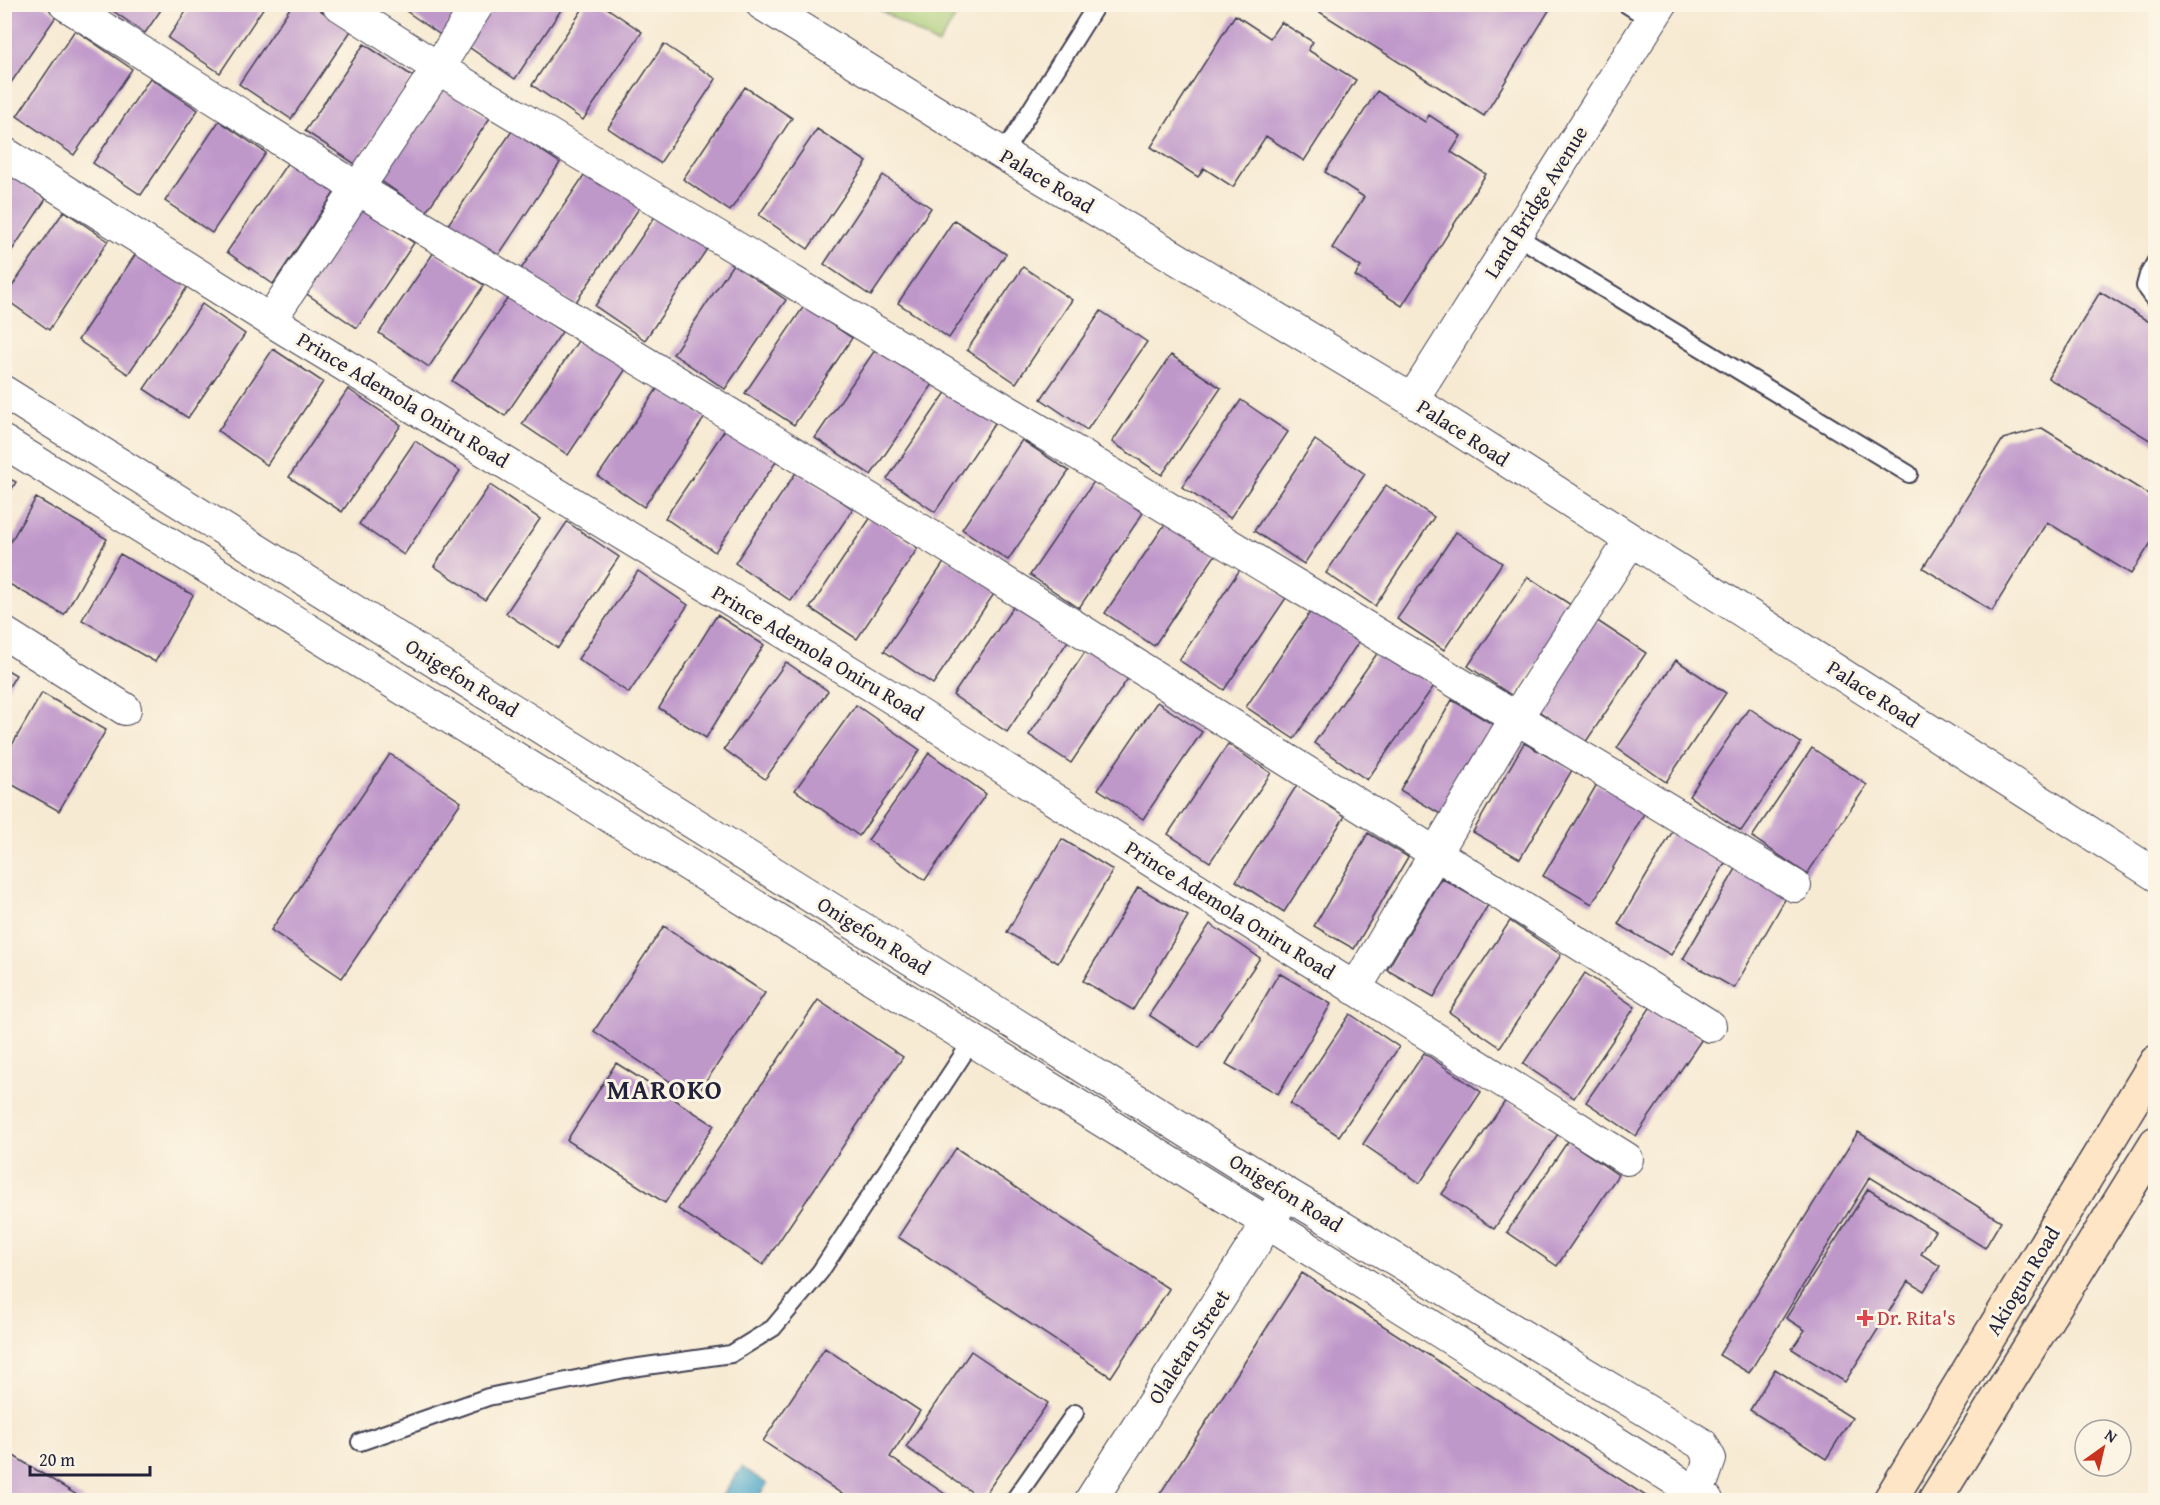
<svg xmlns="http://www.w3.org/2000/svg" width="2160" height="1505" font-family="'Gentium Book Plus',serif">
<rect width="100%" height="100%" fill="#fcf5e5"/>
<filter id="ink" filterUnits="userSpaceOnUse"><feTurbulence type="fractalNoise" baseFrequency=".0167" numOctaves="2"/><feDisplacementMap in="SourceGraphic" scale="12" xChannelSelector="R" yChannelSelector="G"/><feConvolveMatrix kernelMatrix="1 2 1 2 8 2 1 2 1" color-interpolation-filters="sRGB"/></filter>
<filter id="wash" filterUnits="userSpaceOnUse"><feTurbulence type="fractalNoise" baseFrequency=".008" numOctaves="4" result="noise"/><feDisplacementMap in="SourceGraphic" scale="24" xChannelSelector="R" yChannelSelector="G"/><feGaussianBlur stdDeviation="1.35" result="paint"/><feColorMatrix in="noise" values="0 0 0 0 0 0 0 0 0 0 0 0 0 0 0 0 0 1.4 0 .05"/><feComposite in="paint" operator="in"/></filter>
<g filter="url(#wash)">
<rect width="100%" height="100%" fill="#f7ead3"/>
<path fill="#a7ca74" stroke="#647658" stroke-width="1.5" d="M 872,5 L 963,5 L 938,45 Z"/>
<path fill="#49a6c8" stroke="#366482" stroke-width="1.5" d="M 742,1467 L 767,1484 L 756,1500 L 719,1500 Z"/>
<g id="blocks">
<path fill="#bf98ca" d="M 4,4 L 42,4 L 57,15 L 4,93 Z
M 103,4 L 165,4 L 145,33 Z
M 191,4 L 266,4 L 220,73 L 168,38 Z
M 396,4 L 463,4 L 442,36 Z
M 489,4 L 565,4 L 515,79 L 463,43 Z
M 586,4 L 601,4 L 642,32 L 583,120 L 532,85 Z
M 1307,4 L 1553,4 L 1484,116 Z
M 292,5 L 312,5 L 351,31 L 291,119 L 239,84 Z
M 1235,15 L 1270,38 L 1281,22 L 1313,42 L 1308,50 L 1356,80 L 1304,161 L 1266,136 L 1233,187 L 1204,168 L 1198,177 L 1151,147 Z
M 75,30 L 132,69 L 74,155 L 17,116 Z
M 364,44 L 414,77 L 355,164 L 305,131 Z
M 664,44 L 716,79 L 660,163 L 608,128 Z
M 150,78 L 198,110 L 141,195 L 93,163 Z
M 440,85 L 490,118 L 426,212 L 377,178 Z
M 745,87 L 792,118 L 730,211 L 683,179 Z
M 1377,91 L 1425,122 L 1429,115 L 1461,136 L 1451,152 L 1486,174 L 1402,306 L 1355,276 L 1361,267 L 1332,248 L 1364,197 L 1325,172 Z
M 219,121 L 266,153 L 212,233 L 165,201 Z
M 817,129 L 867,162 L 808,249 L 759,215 Z
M 512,131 L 560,163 L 496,259 L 447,226 Z
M 290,159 L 336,190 L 273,284 L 227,252 Z
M 589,168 L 642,204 L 574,305 L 521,269 Z
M 5,171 L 46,199 L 5,261 Z
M 883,175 L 931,208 L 871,296 L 824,264 Z
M 361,207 L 414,243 L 357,328 L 304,292 Z
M 64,211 L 108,241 L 49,330 L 4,298 Z
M 658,212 L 709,246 L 645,340 L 595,306 Z
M 954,220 L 1006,254 L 949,338 L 898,303 Z
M 137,252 L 188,286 L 128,374 L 78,340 Z
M 434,252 L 484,285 L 429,367 L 379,333 Z
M 733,264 L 786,300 L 725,389 L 673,354 Z
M 1023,267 L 1072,300 L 1016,383 L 967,350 Z
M 2100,292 L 2156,326 L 2156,444 L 2048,378 Z
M 509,296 L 562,332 L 505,416 L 452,381 Z
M 202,304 L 245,334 L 188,418 L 144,389 Z
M 804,306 L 852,338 L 794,425 L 745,393 Z
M 1101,311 L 1147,342 L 1087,430 L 1041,399 Z
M 580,338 L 626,369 L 568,455 L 522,424 Z
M 877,347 L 933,384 L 871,475 L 815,438 Z
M 273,349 L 323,382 L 267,465 L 218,431 Z
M 1171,355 L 1221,388 L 1162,475 L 1112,442 Z
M 659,386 L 705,417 L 644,507 L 598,476 Z
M 949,388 L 997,420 L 935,512 L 887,479 Z
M 348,389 L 401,425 L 342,512 L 289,477 Z
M 1241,400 L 1288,432 L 1230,518 L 1182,487 Z
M 728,425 L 778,459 L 715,552 L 665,518 Z
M 2042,428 L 2156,499 L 2156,535 L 2131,574 L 2047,522 L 1992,611 L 1923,568 L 2003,439 Z
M 1022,440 L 1069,471 L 1008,560 L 962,529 Z
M 1315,440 L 1365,474 L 1304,564 L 1254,531 Z
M 415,441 L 460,471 L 404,555 L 359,524 Z
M 797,471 L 853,509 L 791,601 L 735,563 Z
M 4,476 L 16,482 L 4,502 Z
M 1095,480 L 1143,513 L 1079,608 L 1030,575 Z
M 490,485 L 540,519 L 485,600 L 434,566 Z
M 1386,485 L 1434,517 L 1375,606 L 1326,573 Z
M 36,498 L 107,539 L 64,615 L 4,581 L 4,553 Z
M 871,517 L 918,548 L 857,639 L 810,608 Z
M 1167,521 L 1216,554 L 1154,646 L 1105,613 Z
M 567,522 L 619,557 L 558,648 L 506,613 Z
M 1456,532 L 1502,563 L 1444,650 L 1397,619 Z
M 120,554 L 193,595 L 155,662 L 82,620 Z
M 947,558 L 996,591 L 933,684 L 884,651 Z
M 1241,568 L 1286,598 L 1224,690 L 1179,660 Z
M 638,571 L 688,605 L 629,693 L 578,659 Z
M 1528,577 L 1574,607 L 1514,697 L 1468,666 Z
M 2156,578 L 2156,591 L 2150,587 Z
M 1015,604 L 1068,641 L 1007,732 L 953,695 Z
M 1313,608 L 1360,640 L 1294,739 L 1246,707 Z
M 717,615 L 764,645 L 706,738 L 659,708 Z
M 1593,618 L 1646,653 L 1585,743 L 1533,707 Z
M 1089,646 L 1131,674 L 1071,763 L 1029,735 Z
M 1381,648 L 1434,686 L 1367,780 L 1314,743 Z
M 1676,660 L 1726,693 L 1666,782 L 1617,748 Z
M 786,662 L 828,691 L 765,779 L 724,749 Z
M 4,668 L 16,675 L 4,695 Z
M 42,693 L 106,730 L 59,811 L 4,780 L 4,759 Z
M 1452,700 L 1499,728 L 1447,818 L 1400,790 Z
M 1157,702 L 1202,732 L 1143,819 L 1098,789 Z
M 856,705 L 920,750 L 859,836 L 795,790 Z
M 1749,708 L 1801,743 L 1741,831 L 1689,796 Z
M 1524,743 L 1572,770 L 1520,859 L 1473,832 Z
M 1228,744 L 1271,773 L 1210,862 L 1168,834 Z
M 1812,748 L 1867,785 L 1807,874 L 1752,837 Z
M 929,753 L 986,794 L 925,880 L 868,840 Z
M 390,754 L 461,802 L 342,978 L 271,930 Z
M 1597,784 L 1645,812 L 1592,904 L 1543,876 Z
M 1297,785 L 1345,816 L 1284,912 L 1236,881 Z
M 1674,829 L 1727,860 L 1671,955 L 1618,924 Z
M 1368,833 L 1408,857 L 1354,949 L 1314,926 Z
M 1062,839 L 1113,870 L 1058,963 L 1007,932 Z
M 1737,867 L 1787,896 L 1734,988 L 1683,959 Z
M 1441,878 L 1488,905 L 1434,997 L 1387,970 Z
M 1138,887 L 1188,916 L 1133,1010 L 1083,981 Z
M 1510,921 L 1561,955 L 1500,1047 L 1449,1012 Z
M 1210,924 L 1260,958 L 1199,1048 L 1149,1015 Z
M 664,926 L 765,993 L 695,1098 L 594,1031 Z
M 1279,973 L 1331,1004 L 1278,1094 L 1226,1064 Z
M 1585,973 L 1635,1007 L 1574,1098 L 1523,1064 Z
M 818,1000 L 903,1057 L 763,1265 L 678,1209 Z
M 1652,1005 L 1702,1039 L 1636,1136 L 1586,1102 Z
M 1350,1014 L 1399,1047 L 1339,1136 L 1290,1104 Z
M 1424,1053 L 1481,1092 L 1420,1183 L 1363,1144 Z
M 616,1063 L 714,1125 L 665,1203 L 567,1140 Z
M 1506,1100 L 1558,1134 L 1494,1229 L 1442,1194 Z
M 1858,1132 L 2001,1221 L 1985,1248 L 1870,1177 L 1749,1373 L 1719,1355 Z
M 1568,1141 L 1618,1175 L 1557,1266 L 1507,1232 Z
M 956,1148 L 1169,1289 L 1111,1377 L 898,1237 Z
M 1868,1189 L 1935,1231 L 1921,1254 L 1940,1266 L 1924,1291 L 1908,1281 L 1845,1382 L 1792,1349 L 1805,1330 L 1786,1318 Z
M 1302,1273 L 1652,1500 L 1156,1500 Z
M 825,1348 L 920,1411 L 890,1457 L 954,1500 L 842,1500 L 845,1496 L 763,1441 Z
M 971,1351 L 1048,1403 L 982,1499 L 906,1447 Z
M 1775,1369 L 1852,1418 L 1826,1459 L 1750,1410 Z
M 4,1450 L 85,1500 L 4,1500 Z"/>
</g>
</g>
<g filter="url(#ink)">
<use href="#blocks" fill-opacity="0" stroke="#424052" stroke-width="1.5"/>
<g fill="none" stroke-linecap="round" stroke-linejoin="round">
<g stroke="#424052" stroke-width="20">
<path id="lane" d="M 1626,4 L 1651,20
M 1003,154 L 1097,4
M 1515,235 L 1909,474
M 2156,261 L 2148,275 L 2145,286 L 2156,301
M 360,1442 L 488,1397 L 625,1369 L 731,1354 L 773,1328 L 820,1272 L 972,1041
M 1014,1500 L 1075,1413"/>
</g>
<g stroke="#424052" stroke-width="34">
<path id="street" d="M 65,4 L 357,188 L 942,543 L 1710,1026
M 338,4 L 438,68 L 1795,886
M 762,4 L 1003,154 L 1412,400 L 2156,875
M 4,153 L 270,320 L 878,689 L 1627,1159
M 270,320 L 438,68 L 478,4
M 4,392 L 1287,1194 L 1702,1444 L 1710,1459 L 1703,1479 L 1693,1492
M 1412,400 L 1661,4
M 4,442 L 1268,1223 L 1707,1500
M 4,633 L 125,709
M 1355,989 L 1516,718 L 1631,540
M 1091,1500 L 1278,1207"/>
</g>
<g stroke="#424052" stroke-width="36">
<path id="secondary" d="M 1890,1500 L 2156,1062
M 1935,1500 L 2156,1143"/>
</g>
<use href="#lane" stroke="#fff" stroke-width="16"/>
<use href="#street" stroke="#fff" stroke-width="32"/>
<use href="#secondary" stroke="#fde5c5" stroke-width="33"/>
</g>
</g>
<path fill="#e0444e" stroke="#fcf5e5" stroke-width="2" d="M1862 1309h6v6h6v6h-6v6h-6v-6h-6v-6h6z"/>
<g text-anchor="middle" stroke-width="6" stroke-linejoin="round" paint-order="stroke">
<g font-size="21" fill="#22223b" stroke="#fcf5e5">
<text transform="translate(1047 181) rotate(31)" y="7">Palace Road</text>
<text transform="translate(1536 202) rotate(-58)" y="7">Land Bridge Avenue</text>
<text transform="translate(403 400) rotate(31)" y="7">Prince Ademola Oniru Road</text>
<text transform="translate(1463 433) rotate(33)" y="7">Palace Road</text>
<text transform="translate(818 653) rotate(31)" y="7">Prince Ademola Oniru Road</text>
<text transform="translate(462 678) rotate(32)" y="7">Onigefon Road</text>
<text transform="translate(1873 694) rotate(33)" y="7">Palace Road</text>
<text transform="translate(1230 910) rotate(32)" y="7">Prince Ademola Oniru Road</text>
<text transform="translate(874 936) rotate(32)" y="7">Onigefon Road</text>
<text transform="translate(1286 1193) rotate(32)" y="7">Onigefon Road</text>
<text transform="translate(2023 1281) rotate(-59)" y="7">Akiogun Road</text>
<text transform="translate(1189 1347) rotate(-57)" y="7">Olaletan Street</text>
</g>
<g font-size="21" fill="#be3a42" stroke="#fcf5e5" text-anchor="start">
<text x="1877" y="1325">Dr. Rita's</text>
</g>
<g font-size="27" font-weight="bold" letter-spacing="1.5" fill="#22223b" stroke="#fcf5e5">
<text x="665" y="1099">MAROKO</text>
</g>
</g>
<rect width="2160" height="1505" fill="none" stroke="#fcf5e5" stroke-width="24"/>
<g transform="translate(2103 1448) rotate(34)"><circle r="28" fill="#fcf5e5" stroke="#a5a1a1" stroke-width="1.5"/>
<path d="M0-4.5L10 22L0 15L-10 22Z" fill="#c8321e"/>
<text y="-9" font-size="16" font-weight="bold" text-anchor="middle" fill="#22223b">N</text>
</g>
<path d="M30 1466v9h120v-9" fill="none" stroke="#22223b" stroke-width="3"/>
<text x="39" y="1466" font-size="18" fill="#22223b" stroke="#fcf5e5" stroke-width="4.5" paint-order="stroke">20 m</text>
</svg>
